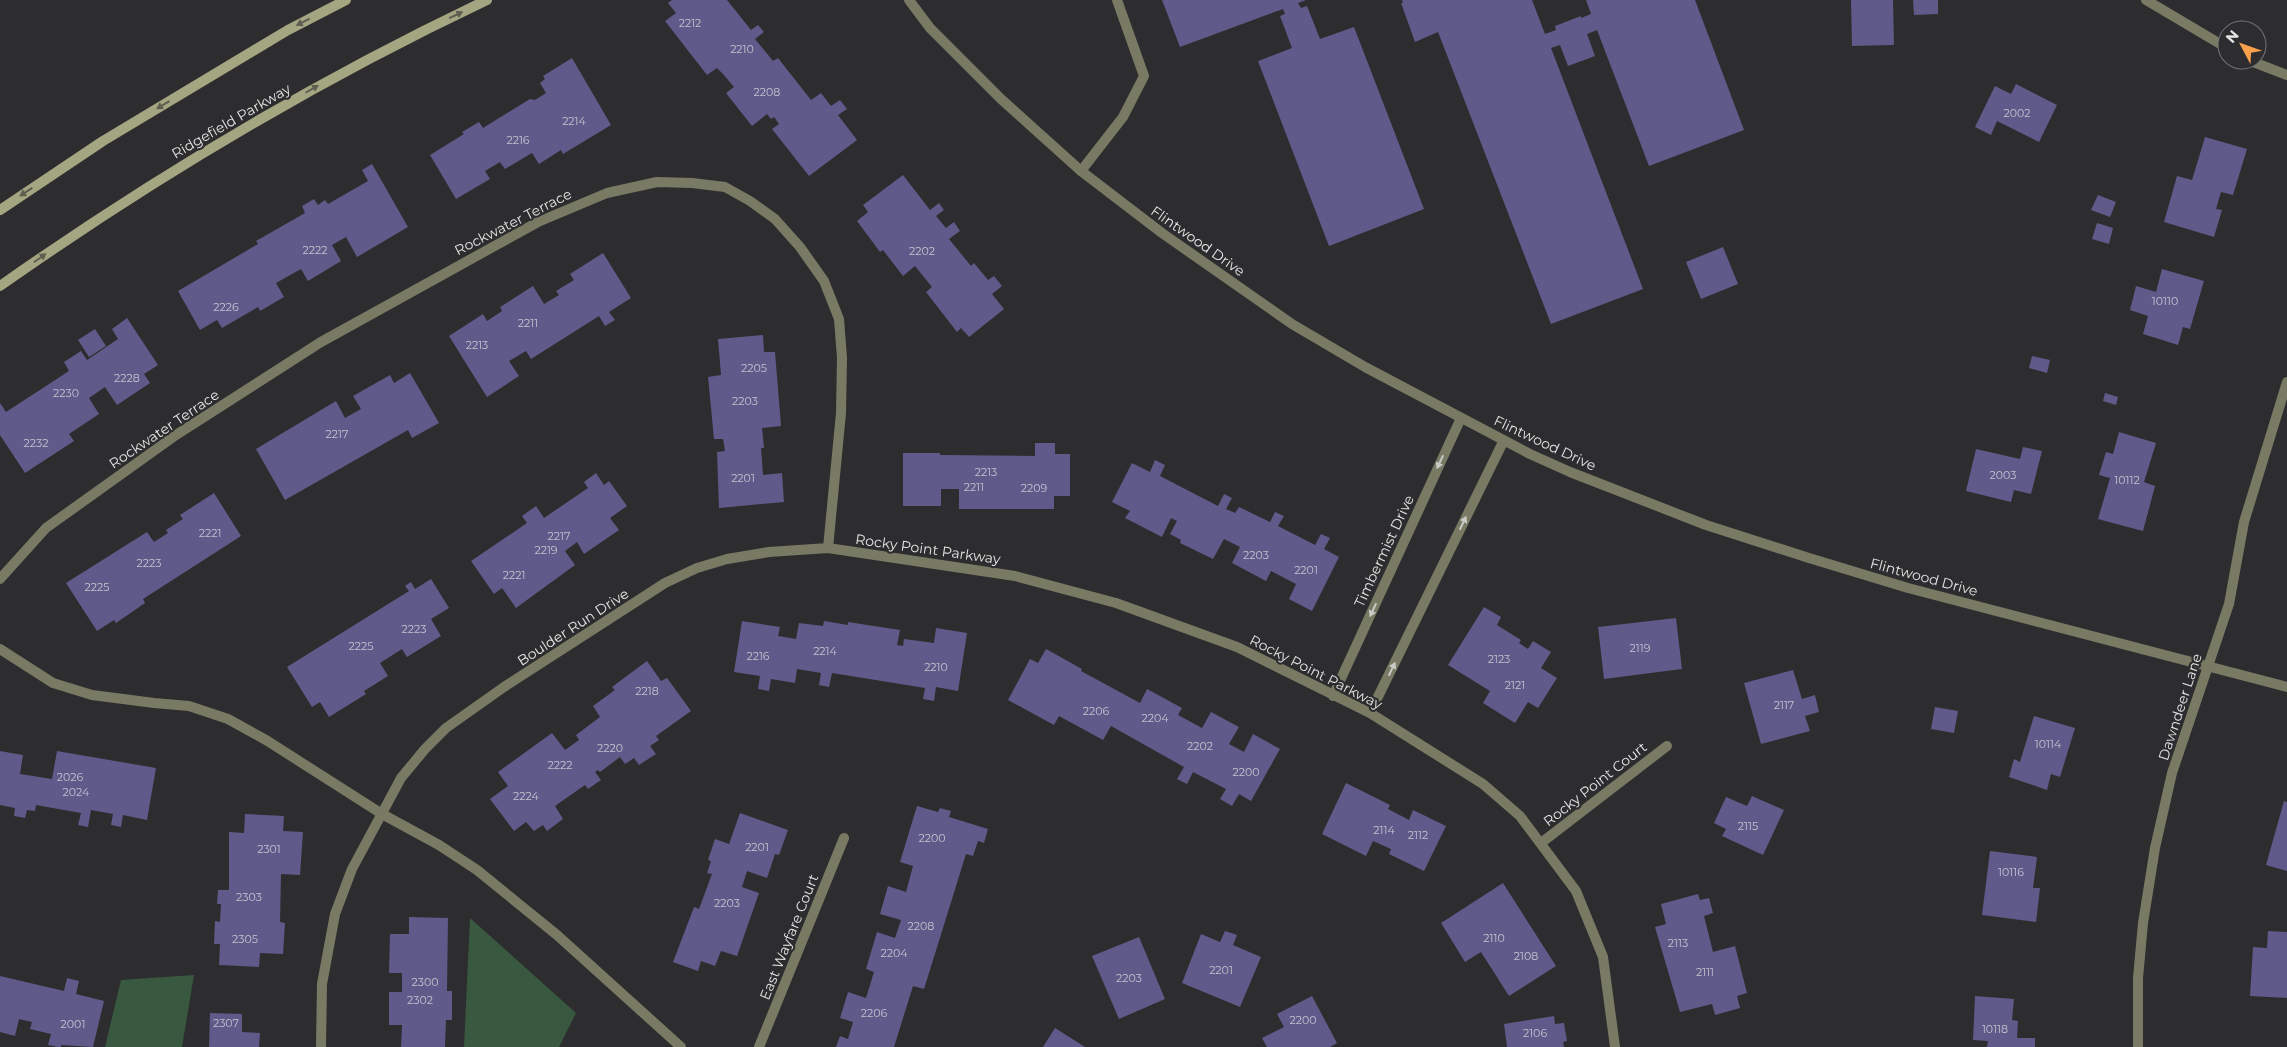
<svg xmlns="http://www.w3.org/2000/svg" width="2287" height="1047" font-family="Montserrat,sans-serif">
<rect width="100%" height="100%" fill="#2d2d2f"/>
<path fill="#395840" d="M 470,918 L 576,1013 L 559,1047 L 464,1047 Z
M 194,975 L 182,1047 L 105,1047 L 121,980 Z"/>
<path fill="#5f5a89" d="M 672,0 L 727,0 L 751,30 L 758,25 L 764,32 L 755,39 L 773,61 L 778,58 L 811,100 L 821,93 L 831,106 L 840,100 L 847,109 L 838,115 L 857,140 L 809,176 L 772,129 L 779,124 L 774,117 L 771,119 L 767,114 L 752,126 L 726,93 L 734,87 L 723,74 L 717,68 L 707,75 L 665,21 L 676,13 L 668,3 Z
M 1162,0 L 1306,0 L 1298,3 L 1301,8 L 1307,6 L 1320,39 L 1354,27 L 1424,209 L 1329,246 L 1258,61 L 1292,48 L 1280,16 L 1285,14 L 1283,9 L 1180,47 Z
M 1402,0 L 1532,0 L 1545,34 L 1556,30 L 1555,26 L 1581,16 L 1581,18 L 1591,14 L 1586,0 L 1695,0 L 1744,130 L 1649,166 L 1597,30 L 1587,34 L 1595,56 L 1568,66 L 1560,45 L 1551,48 L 1643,289 L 1551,324 L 1438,32 L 1415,42 L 1401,3 L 1403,3 Z
M 1851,0 L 1893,0 L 1894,45 L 1852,46 Z
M 1913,0 L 1938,0 L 1938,14 L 1914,15 Z
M 572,58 L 611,125 L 563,154 L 561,150 L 539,164 L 532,153 L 505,169 L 500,162 L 485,171 L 490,179 L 456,199 L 430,155 L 464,134 L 462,132 L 479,122 L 483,128 L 530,99 L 535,100 L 546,93 L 540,83 L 545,79 L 543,76 Z
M 2016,84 L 2057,105 L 2039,142 L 1997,121 L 1991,135 L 1975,127 L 1995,86 L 2011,94 Z
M 2205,137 L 2247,149 L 2233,195 L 2221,192 L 2216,209 L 2222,210 L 2214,237 L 2164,222 L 2177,176 L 2192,180 Z
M 372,164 L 408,227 L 357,257 L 346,237 L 332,245 L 341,261 L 308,281 L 301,269 L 276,283 L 284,297 L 260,311 L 258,307 L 222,328 L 217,320 L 200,330 L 178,291 L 258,244 L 256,241 L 305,213 L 302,206 L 314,199 L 318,205 L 325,200 L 328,204 L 368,181 L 362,170 Z
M 903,175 L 930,210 L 939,203 L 944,210 L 936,216 L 946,228 L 954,222 L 960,231 L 949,239 L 971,266 L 974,263 L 988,280 L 994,276 L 1002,286 L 992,294 L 1004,309 L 969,337 L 961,328 L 957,332 L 926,292 L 932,287 L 915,266 L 903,276 L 883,250 L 880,252 L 857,221 L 868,212 L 863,205 Z
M 2098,195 L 2116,202 L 2110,217 L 2091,210 Z
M 2097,223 L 2113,228 L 2109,244 L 2092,239 Z
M 1723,247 L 1738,284 L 1701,299 L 1686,262 Z
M 603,253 L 631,298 L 609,312 L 615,320 L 605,326 L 599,316 L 531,359 L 526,351 L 509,361 L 519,376 L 487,397 L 449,336 L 483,314 L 487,321 L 502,311 L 500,307 L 533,286 L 544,304 L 559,295 L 556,291 L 574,280 L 570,274 Z
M 2162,269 L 2204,281 L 2190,329 L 2183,327 L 2178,345 L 2143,334 L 2148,316 L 2130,310 L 2136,286 L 2156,292 Z
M 127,318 L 158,365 L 144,374 L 150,383 L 117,405 L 105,387 L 89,398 L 99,414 L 69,434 L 74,441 L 25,473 L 0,435 L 0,403 L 6,412 L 69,371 L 64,362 L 81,351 L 87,360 L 118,339 L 112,329 Z
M 95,329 L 106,346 L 89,357 L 78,340 Z
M 763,335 L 764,352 L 775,352 L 781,426 L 762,428 L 764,448 L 761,448 L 763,475 L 782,473 L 784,502 L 719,508 L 717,452 L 725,451 L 723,439 L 714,439 L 708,377 L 721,375 L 718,339 Z
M 2032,356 L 2050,360 L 2047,373 L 2029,368 Z
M 410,373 L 439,423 L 412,438 L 408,430 L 285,500 L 256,449 L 336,401 L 345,418 L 361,409 L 353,396 L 390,375 L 394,383 Z
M 2105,393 L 2118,397 L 2116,405 L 2103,401 Z
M 2119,432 L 2156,443 L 2144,482 L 2155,486 L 2143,531 L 2098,519 L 2110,478 L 2099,475 L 2106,452 L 2113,454 Z
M 1035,443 L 1055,443 L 1055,454 L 1070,454 L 1070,496 L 1054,496 L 1054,509 L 959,509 L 959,489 L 941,489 L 941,506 L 903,506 L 903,453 L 940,453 L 940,455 L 1035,456 Z
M 2023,447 L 2042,451 L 2031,494 L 2014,490 L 2011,502 L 1966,491 L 1976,449 L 2020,459 Z
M 1155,460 L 1165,465 L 1160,476 L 1218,506 L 1224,494 L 1232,498 L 1226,509 L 1235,513 L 1239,507 L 1270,522 L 1275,512 L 1284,516 L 1278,526 L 1315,545 L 1321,534 L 1330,538 L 1324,549 L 1339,557 L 1312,611 L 1289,599 L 1296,584 L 1271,571 L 1266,581 L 1232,563 L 1240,547 L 1224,539 L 1213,559 L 1180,543 L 1181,540 L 1170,534 L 1177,521 L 1171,518 L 1162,537 L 1125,518 L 1130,511 L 1112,502 L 1132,463 L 1150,472 Z
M 596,473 L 604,485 L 609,481 L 627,506 L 610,518 L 619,530 L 584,554 L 577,542 L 565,551 L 575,565 L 516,608 L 502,588 L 494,594 L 471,561 L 527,523 L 522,516 L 536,506 L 544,518 L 588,488 L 584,482 Z
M 214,493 L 241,536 L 143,599 L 145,603 L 116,623 L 114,620 L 97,631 L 66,583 L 147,532 L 154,542 L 168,533 L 166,530 L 183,519 L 180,515 Z
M 431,579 L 449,608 L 431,619 L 441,636 L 407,657 L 402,649 L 380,663 L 388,676 L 364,691 L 366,694 L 329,717 L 320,702 L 312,707 L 287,667 L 409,591 L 405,586 L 411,582 L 415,589 Z
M 1484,607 L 1501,617 L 1497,625 L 1521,640 L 1519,643 L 1528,649 L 1533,641 L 1551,652 L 1541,668 L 1557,678 L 1538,708 L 1528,702 L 1515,723 L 1483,703 L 1490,691 L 1448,665 Z
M 1676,618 L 1682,669 L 1604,679 L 1598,627 Z
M 742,621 L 780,627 L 778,636 L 796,639 L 799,623 L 823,626 L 824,621 L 848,625 L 848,622 L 900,630 L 897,645 L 903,646 L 904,639 L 934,643 L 936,628 L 967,633 L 958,691 L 936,687 L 934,701 L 923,699 L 925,688 L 832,673 L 829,687 L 819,685 L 821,673 L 797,669 L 795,683 L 771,679 L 769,691 L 758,689 L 760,676 L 734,672 Z
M 1046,649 L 1082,669 L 1081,671 L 1140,703 L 1147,689 L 1182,708 L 1178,715 L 1202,728 L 1211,712 L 1239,727 L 1229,744 L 1244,752 L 1253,734 L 1280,749 L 1251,801 L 1239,794 L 1232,806 L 1220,799 L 1226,789 L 1193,772 L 1187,784 L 1177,779 L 1184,767 L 1111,726 L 1103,740 L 1059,716 L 1054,725 L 1008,700 L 1030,659 L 1038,663 Z
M 647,661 L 661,681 L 667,678 L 691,711 L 656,736 L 659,740 L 650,746 L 656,754 L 639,765 L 634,758 L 625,764 L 620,757 L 600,772 L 598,770 L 595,772 L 601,780 L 588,789 L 585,785 L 555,806 L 563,819 L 547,831 L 543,825 L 534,831 L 526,822 L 514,831 L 490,799 L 508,786 L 498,772 L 552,733 L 565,750 L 579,740 L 576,735 L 600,717 L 593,706 L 615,690 L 612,687 Z
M 1793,670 L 1802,699 L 1815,695 L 1819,712 L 1805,716 L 1810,731 L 1761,744 L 1744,683 Z
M 1935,707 L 1958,711 L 1954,733 L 1931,729 Z
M 2034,716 L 2075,728 L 2060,777 L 2051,774 L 2047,790 L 2009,777 L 2014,759 L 2020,762 Z
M 0,751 L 23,755 L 20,774 L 52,779 L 57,751 L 156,768 L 147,820 L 123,815 L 121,827 L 111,825 L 113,814 L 91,810 L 88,827 L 78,825 L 81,813 L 36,805 L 35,811 L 27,810 L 25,818 L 14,816 L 15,808 L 0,805 Z
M 1346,783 L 1390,805 L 1388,809 L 1409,820 L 1413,810 L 1446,826 L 1424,871 L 1389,854 L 1391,849 L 1373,841 L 1366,856 L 1322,834 Z
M 1752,796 L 1784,810 L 1763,855 L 1722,836 L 1726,829 L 1714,823 L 1726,797 L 1747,806 Z
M 2284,801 L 2287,802 L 2287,871 L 2266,865 Z
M 917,806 L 938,812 L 940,808 L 951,811 L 949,817 L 988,829 L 984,843 L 978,841 L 973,856 L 966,854 L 924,989 L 913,986 L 894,1047 L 836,1047 L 840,1036 L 848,1039 L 853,1022 L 840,1018 L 848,992 L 866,998 L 874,972 L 866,969 L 877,932 L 895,938 L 901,920 L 880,914 L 888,886 L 906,892 L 913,866 L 900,862 Z
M 740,813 L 788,830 L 779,855 L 775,854 L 767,878 L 747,871 L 742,887 L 759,893 L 737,956 L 721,951 L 715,966 L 701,961 L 698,971 L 673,962 L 694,907 L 699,909 L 712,874 L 707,873 L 711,861 L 708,860 L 715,839 L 729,844 Z
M 245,814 L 284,816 L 283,831 L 303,832 L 300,875 L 281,874 L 280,922 L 285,923 L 283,954 L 260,953 L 259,967 L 219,965 L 220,944 L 214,944 L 215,921 L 220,922 L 221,904 L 217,904 L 218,890 L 229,890 L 229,832 L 244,833 Z
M 1990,851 L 2037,857 L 2033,888 L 2040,888 L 2036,922 L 1982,915 Z
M 1503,883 L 1556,966 L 1509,996 L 1481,952 L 1465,962 L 1441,923 Z
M 1698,894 L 1700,900 L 1709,898 L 1713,913 L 1704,916 L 1713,952 L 1735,946 L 1747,993 L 1737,996 L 1740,1008 L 1715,1015 L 1712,1004 L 1680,1012 L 1655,927 L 1666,924 L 1661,904 Z
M 409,917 L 448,918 L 447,991 L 452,991 L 452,1020 L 446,1020 L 445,1047 L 401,1047 L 402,1025 L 389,1025 L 389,992 L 402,992 L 402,973 L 389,973 L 390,934 L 409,934 Z
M 1225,931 L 1237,935 L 1233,945 L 1261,957 L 1240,1007 L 1182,983 L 1201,934 L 1220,942 Z
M 2268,931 L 2287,932 L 2287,998 L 2250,996 L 2253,947 L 2267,948 Z
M 1139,937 L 1165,999 L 1119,1019 L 1092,956 Z
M 0,976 L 64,991 L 67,978 L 79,981 L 76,994 L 104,1001 L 93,1047 L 61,1045 L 61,1047 L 58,1047 L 48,1045 L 51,1034 L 30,1029 L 32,1022 L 19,1019 L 15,1036 L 0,1032 Z
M 1312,996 L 1337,1043 L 1330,1047 L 1267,1047 L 1262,1038 L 1284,1027 L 1277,1014 Z
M 1975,996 L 2014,999 L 2012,1020 L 2018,1021 L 2017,1038 L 2035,1038 L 2035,1047 L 1987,1047 L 1988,1041 L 1973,1040 Z
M 210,1013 L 242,1014 L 242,1032 L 260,1033 L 259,1047 L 209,1047 Z
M 1554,1016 L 1555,1024 L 1564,1023 L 1567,1041 L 1563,1042 L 1564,1047 L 1507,1047 L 1504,1024 Z
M 1055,1028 L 1085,1047 L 1043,1047 Z"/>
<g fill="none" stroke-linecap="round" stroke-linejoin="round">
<path stroke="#797a64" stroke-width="10" d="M 1081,171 L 1123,117 L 1144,76 L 1117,0"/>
<path stroke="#797a64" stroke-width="10" d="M 909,0 L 930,28 L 1001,99 L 1081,171 L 1162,233 L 1292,324 L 1365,367 L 1530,454 L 1570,472 L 1706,525 L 1809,558 L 1908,588 L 2287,687
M 2146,0 L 2227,48
M 2248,60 L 2287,75
M 0,579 L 46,528 L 176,435 L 321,342 L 538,222 L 607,193 L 657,182 L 692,183 L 725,187 L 750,201 L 775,219 L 800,247 L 824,281 L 839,319 L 842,358 L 841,413 L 828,548
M 0,649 L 53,683 L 92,695 L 154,703 L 189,706 L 228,719 L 266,740 L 382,814 L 439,845 L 477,870 L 557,935 L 681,1047
M 1333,696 L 1461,418
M 1370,713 L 1504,440
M 1541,843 L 1667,746
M 321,1047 L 322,984 L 335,914 L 352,869 L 401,778 L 425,749 L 446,728 L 504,687 L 665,583 L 697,568 L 727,559 L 769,552 L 828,548 L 1015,576 L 1116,603 L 1237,647 L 1370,713 L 1483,784 L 1520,816 L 1576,891 L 1603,957 L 1615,1047
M 759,1047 L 844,838
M 2138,1047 L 2138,978 L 2143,923 L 2155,848 L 2172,773 L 2229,604 L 2244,522 L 2287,382"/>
<path stroke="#a4a682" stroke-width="10" d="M 0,210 L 103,141 L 288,30 L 346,0
M 0,286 C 155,177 316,81 487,0"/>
</g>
<defs><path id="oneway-solid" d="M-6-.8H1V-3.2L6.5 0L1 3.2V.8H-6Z" transform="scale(1.25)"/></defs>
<g fill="#5d5d50">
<use href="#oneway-solid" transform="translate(456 15) rotate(-25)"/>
<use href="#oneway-solid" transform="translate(303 22) rotate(153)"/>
<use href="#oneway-solid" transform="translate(312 89) rotate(-30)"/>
<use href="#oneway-solid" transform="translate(163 105) rotate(149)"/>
<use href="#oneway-solid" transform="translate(26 192) rotate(147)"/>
<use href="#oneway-solid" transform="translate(40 258) rotate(-35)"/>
</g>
<g fill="#c9cac5">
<use href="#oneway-solid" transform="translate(1440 462) rotate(115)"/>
<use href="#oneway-solid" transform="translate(1463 523) rotate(-64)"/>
<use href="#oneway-solid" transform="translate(1373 610) rotate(115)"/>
<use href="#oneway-solid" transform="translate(1392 669) rotate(-64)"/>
</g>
<g text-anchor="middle" stroke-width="4.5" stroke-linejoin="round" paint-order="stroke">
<g font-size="11" fill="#c3c2ce">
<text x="690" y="27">2212</text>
<text x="742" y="53">2210</text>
<text x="767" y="96">2208</text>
<text x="2017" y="117">2002</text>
<text x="574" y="125">2214</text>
<text x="518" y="144">2216</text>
<text x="315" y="254">2222</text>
<text x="922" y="255">2202</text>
<text x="2165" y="305">10110</text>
<text x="226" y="311">2226</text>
<text x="528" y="327">2211</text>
<text x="477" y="349">2213</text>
<text x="754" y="372">2205</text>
<text x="127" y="382">2228</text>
<text x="66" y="397">2230</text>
<text x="745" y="405">2203</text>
<text x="337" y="438">2217</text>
<text x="36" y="447">2232</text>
<text x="986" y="476">2213</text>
<text x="2003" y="479">2003</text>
<text x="743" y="482">2201</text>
<text x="2127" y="484">10112</text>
<text x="974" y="491">2211</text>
<text x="1034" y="492">2209</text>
<text x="210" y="537">2221</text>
<text x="559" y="540">2217</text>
<text x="546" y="554">2219</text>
<text x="1256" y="559">2203</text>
<text x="149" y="567">2223</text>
<text x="1306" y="574">2201</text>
<text x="514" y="579">2221</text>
<text x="97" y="591">2225</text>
<text x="414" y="633">2223</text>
<text x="361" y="650">2225</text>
<text x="1640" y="652">2119</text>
<text x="825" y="655">2214</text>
<text x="758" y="660">2216</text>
<text x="1499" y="663">2123</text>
<text x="936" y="671">2210</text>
<text x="1515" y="689">2121</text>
<text x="647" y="695">2218</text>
<text x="1784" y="709">2117</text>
<text x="1096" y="715">2206</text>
<text x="1155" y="722">2204</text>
<text x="2048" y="748">10114</text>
<text x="1200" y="750">2202</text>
<text x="610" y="752">2220</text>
<text x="560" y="769">2222</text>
<text x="1246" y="776">2200</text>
<text x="70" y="781">2026</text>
<text x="76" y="796">2024</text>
<text x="526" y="800">2224</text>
<text x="1748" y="830">2115</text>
<text x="1384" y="834">2114</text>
<text x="1418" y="839">2112</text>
<text x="932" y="842">2200</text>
<text x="757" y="851">2201</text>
<text x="269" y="853">2301</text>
<text x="2011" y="876">10116</text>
<text x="249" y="901">2303</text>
<text x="727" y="907">2203</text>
<text x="921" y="930">2208</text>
<text x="1494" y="942">2110</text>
<text x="245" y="943">2305</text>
<text x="1678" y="947">2113</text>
<text x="894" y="957">2204</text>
<text x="1526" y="960">2108</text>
<text x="1221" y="974">2201</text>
<text x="1705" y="976">2111</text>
<text x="1129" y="982">2203</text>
<text x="425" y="986">2300</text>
<text x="420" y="1004">2302</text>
<text x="874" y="1017">2206</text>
<text x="1303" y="1024">2200</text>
<text x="226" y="1027">2307</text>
<text x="73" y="1028">2001</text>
<text x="1995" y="1033">10118</text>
<text x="1535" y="1037">2106</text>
</g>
<g font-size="14" fill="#e4e4e5" stroke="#2d2d2f">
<text transform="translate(231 121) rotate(-30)" y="5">Ridgefield Parkway</text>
<text transform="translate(513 222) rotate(-27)" y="5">Rockwater Terrace</text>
<text transform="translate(1198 241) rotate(35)" y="5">Flintwood Drive</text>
<text transform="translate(164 429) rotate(-34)" y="5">Rockwater Terrace</text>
<text transform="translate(1545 443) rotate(25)" y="5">Flintwood Drive</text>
<text transform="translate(928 549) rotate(8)" y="5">Rocky Point Parkway</text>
<text transform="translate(1384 551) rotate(-65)" y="5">Timbermist Drive</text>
<text transform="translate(1924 577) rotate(15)" y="5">Flintwood Drive</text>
<text transform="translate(573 627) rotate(-33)" y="5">Boulder Run Drive</text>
<text transform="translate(1316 672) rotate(27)" y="5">Rocky Point Parkway</text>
<text transform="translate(2180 707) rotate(-72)" y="5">Dawndeer Lane</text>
<text transform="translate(1595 784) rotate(-38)" y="5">Rocky Point Court</text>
<text transform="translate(789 937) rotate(-68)" y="5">East Wayfare Court</text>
</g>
</g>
<g transform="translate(2242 45) rotate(311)"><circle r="24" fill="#2d2d2f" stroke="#767678"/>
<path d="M0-4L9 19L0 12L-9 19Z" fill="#f9a04d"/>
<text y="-8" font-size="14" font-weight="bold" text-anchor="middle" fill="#e4e4e5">N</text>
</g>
</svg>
